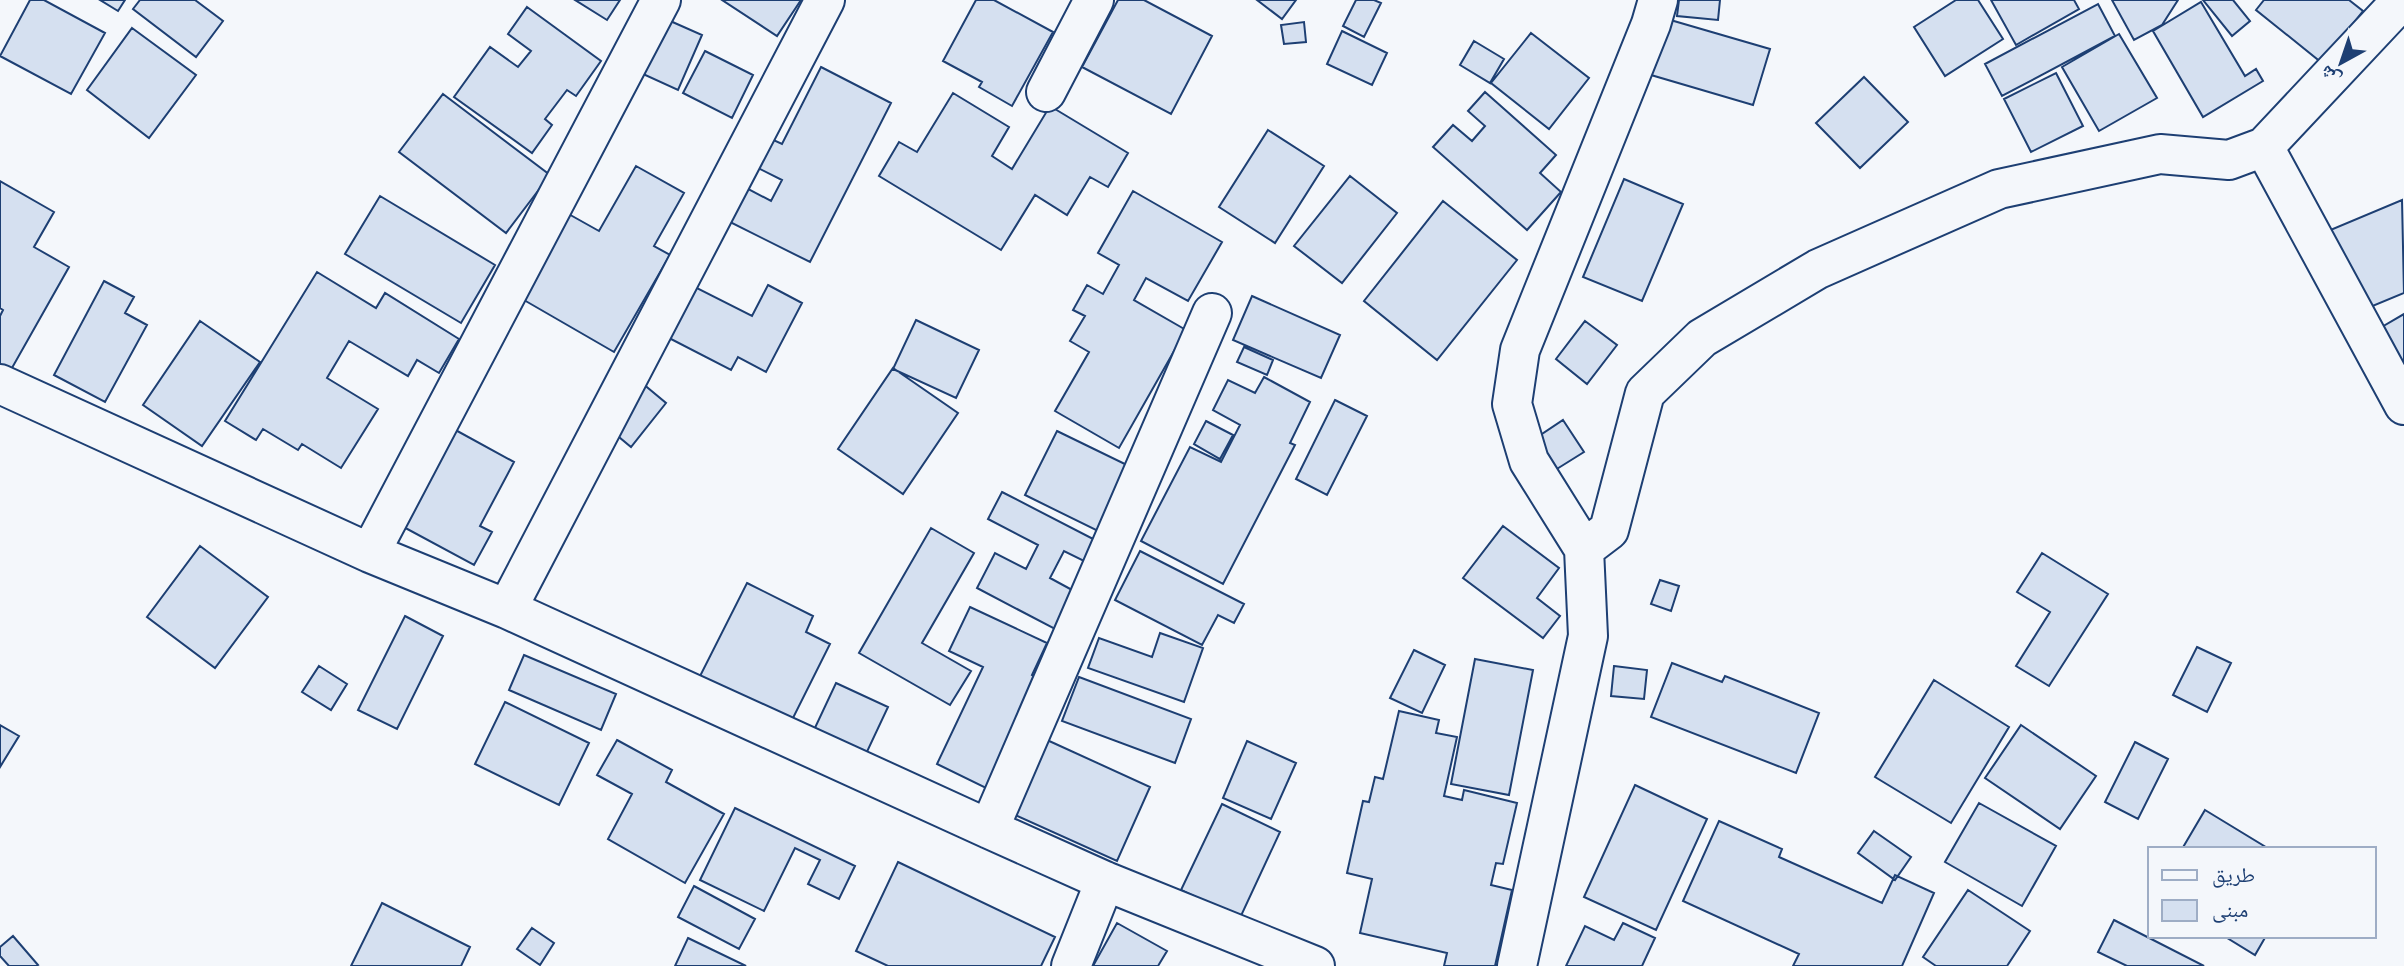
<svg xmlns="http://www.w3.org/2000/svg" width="2404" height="966" font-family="'Fira Sans Condensed','Noto Naskh Arabic',sans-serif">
<rect width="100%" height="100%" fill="#f4f7fb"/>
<path fill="#d5e0f0" stroke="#1d3f73" stroke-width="2" d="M 30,0 L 44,0 L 105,33 L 71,94 L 0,56 Z
M 100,0 L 125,0 L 118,11 Z
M 140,0 L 195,0 L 223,21 L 196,57 L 133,9 Z
M 575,0 L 620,0 L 607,20 Z
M 722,0 L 801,0 L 777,36 Z
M 976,0 L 994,0 L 1053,32 L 1012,106 L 979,87 L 982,82 L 943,61 Z
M 1118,0 L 1144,0 L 1212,36 L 1171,114 L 1082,67 Z
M 1257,0 L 1296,0 L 1282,19 Z
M 1356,0 L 1374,0 L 1381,3 L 1364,37 L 1343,26 Z
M 1679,0 L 1720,0 L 1718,20 L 1677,16 Z
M 1956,0 L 1978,0 L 2003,39 L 1945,76 L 1914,27 Z
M 1991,0 L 2074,0 L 2079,9 L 2016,45 Z
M 2112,0 L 2178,0 L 2162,25 L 2134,40 Z
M 2203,0 L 2233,0 L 2250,21 L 2232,36 Z
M 2264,0 L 2349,0 L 2363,11 L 2322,63 L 2256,10 Z
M 2201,2 L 2245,76 L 2256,69 L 2263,81 L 2203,117 L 2153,31 Z
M 2098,4 L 2115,36 L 2002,96 L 1985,64 Z
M 527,7 L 601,61 L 576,96 L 567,90 L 545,119 L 552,125 L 532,153 L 454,97 L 490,47 L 518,67 L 531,51 L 508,34 Z
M 1667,19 L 1770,49 L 1753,105 L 1651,75 Z
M 668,20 L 702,35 L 678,90 L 643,74 Z
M 1304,22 L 1306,42 L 1284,44 L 1281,25 Z
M 132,28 L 196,75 L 149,138 L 87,90 Z
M 1342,31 L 1387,53 L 1372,85 L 1327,64 Z
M 1531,33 L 1589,78 L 1549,129 L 1491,83 Z
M 2119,34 L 2157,98 L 2099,131 L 2062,67 Z
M 1474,41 L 1504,59 L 1490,83 L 1460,65 Z
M 705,51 L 753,75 L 732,118 L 683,93 Z
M 821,67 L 891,103 L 810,262 L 722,218 L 739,184 L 771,201 L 782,180 L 752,165 L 767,137 L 782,144 Z
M 2056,73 L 2083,126 L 2031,152 L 2004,99 Z
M 1864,77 L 1908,122 L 1860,168 L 1816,123 Z
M 1485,92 L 1556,155 L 1540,173 L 1561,192 L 1527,230 L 1433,147 L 1453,125 L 1472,141 L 1485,126 L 1468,111 Z
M 953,93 L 1009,127 L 992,156 L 1012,169 L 1050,106 L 1128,153 L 1108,187 L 1090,177 L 1067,215 L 1035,195 L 1001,250 L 879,176 L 899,142 L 917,152 Z
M 443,94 L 550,175 L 506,233 L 399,152 Z
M 1268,130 L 1324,166 L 1275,243 L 1219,207 Z
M 636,166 L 684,193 L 654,246 L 670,255 L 614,352 L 517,296 L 565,212 L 599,231 Z
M 1350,176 L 1397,213 L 1342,283 L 1294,246 Z
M 1624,179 L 1683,204 L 1642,301 L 1583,277 Z
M 0,181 L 54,212 L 34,247 L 69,267 L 8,375 L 0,371 L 0,316 L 3,310 L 0,308 Z
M 1133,191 L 1222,242 L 1188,301 L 1146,278 L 1134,300 L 1186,330 L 1119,448 L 1055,411 L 1089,352 L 1070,341 L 1085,316 L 1073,310 L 1087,285 L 1103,294 L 1119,265 L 1098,253 Z
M 380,196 L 495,265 L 461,323 L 345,254 Z
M 2402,200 L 2404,293 L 2363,310 L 2328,231 Z
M 1443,201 L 1517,260 L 1437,360 L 1364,301 Z
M 317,272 L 376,308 L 385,293 L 459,339 L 439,373 L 417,360 L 408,376 L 349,341 L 327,378 L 378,409 L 341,468 L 302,444 L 298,450 L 263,429 L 256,440 L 225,421 Z
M 104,281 L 134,297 L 125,313 L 147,325 L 105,402 L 54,375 Z
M 768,285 L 802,303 L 766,372 L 738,357 L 731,370 L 669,338 L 695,287 L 752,316 Z
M 1252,296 L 1340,335 L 1321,378 L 1233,340 Z
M 2404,314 L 2404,371 L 2380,328 Z
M 916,320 L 979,350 L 956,398 L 893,369 Z
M 200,321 L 260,362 L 202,446 L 143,405 Z
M 1585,321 L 1617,345 L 1587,384 L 1556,359 Z
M 1244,347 L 1273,360 L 1267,375 L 1237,362 Z
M 893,368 L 958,413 L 903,494 L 838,449 Z
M 1264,377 L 1310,402 L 1290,443 L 1295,445 L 1223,584 L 1141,541 L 1190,447 L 1221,462 L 1240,425 L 1213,410 L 1228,380 L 1255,393 Z
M 642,383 L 666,403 L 631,447 L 607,427 Z
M 1335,400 L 1367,416 L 1327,495 L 1296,479 Z
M 1563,420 L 1584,452 L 1544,477 L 1524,446 Z
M 1206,421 L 1233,435 L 1220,459 L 1194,444 Z
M 450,427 L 514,462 L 480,526 L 492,532 L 474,565 L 398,524 Z
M 1057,431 L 1129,466 L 1098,531 L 1025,495 Z
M 1002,492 L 1099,542 L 1088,563 L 1064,551 L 1050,578 L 1074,591 L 1055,629 L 977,588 L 995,553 L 1026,569 L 1038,545 L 988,519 Z
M 1503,526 L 1559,568 L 1537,598 L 1560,616 L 1543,638 L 1463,578 Z
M 931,528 L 974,553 L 922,643 L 971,671 L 950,705 L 859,653 Z
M 200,546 L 268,597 L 215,668 L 147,617 Z
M 1140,551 L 1244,604 L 1234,623 L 1218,615 L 1202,645 L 1115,600 Z
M 2042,553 L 2108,594 L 2049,686 L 2016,666 L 2050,612 L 2017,592 Z
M 1660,580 L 1679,586 L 1671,611 L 1651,604 Z
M 747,583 L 813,616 L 806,632 L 830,644 L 786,732 L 695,686 Z
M 970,607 L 1047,643 L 1032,675 L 1040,679 L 988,789 L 937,764 L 983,667 L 949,651 Z
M 405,616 L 443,636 L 397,729 L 358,710 Z
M 1160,633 L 1203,648 L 1184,702 L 1088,668 L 1099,638 L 1152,657 Z
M 2197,647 L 2231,663 L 2207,712 L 2173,695 Z
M 1414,650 L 1445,665 L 1422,713 L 1390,698 Z
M 524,655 L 616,694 L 601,730 L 509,690 Z
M 1475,659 L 1533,670 L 1509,795 L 1451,784 Z
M 1672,663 L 1722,682 L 1725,676 L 1819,713 L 1796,773 L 1651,717 Z
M 319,666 L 347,684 L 331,710 L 302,692 Z
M 1614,666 L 1647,670 L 1644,699 L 1611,696 Z
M 1079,677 L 1191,719 L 1175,763 L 1062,721 Z
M 1934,680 L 2009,727 L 1951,823 L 1875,777 Z
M 836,683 L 888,707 L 865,756 L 813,732 Z
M 505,702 L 589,743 L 559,805 L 475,764 Z
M 1399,711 L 1439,720 L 1436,733 L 1457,737 L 1444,796 L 1462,800 L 1464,790 L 1517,803 L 1503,864 L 1496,863 L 1491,885 L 1512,890 L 1495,966 L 1444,966 L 1447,953 L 1360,933 L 1372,879 L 1347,873 L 1363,801 L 1369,802 L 1375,777 L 1383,779 Z
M 0,725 L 19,736 L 0,767 Z
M 2021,725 L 2096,776 L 2060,829 L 1985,778 Z
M 617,740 L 672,770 L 666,782 L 724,814 L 685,883 L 608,839 L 632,794 L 597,775 Z
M 1047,740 L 1150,787 L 1117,861 L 1013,814 Z
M 1247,741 L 1296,763 L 1271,819 L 1223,798 Z
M 2135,742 L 2168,759 L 2138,819 L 2105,802 Z
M 1635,785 L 1707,819 L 1656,930 L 1584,897 Z
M 1979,803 L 2056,846 L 2022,906 L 1945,862 Z
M 1222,804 L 1280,832 L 1240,918 L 1181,890 Z
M 735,808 L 855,866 L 839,899 L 808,884 L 820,860 L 795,848 L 764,911 L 700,880 Z
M 2205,810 L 2269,849 L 2182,849 Z
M 1719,821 L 1782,849 L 1779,857 L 1882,903 L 1895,875 L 1934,893 L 1902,966 L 1793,966 L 1799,954 L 1683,901 Z
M 1874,831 L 1911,857 L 1895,880 L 1858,853 Z
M 898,862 L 1055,937 L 1041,966 L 888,966 L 856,951 Z
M 694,886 L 755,919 L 739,949 L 678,917 Z
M 1968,890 L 2030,931 L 2007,966 L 1936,966 L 1923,957 Z
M 382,903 L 470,947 L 461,966 L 351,966 Z
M 2114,920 L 2204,966 L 2127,966 L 2098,952 Z
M 1117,923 L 1167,951 L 1158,966 L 1093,966 Z
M 1623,923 L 1655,938 L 1642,966 L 1566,966 L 1585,926 L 1614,940 Z
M 532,928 L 554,943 L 540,965 L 517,949 Z
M 13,936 L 38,965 L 36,966 L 9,966 L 0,956 L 0,947 Z
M 2224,936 L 2266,936 L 2255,955 Z
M 688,938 L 746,966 L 675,966 Z"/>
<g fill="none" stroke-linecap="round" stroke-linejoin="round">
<g stroke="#1d3f73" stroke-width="42">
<path id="minor" d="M 1046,92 L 1094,0
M 2264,147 L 2404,405
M 0,384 L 370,553 L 507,609 L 989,829 L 1105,881 L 1315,966
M 1584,549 L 1609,530 L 1645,393 L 1702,338 L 1818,269 L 1999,189 L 2160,154 L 2229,160 L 2264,147 L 2402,0
M 370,553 L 661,0
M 507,609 L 825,0
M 989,829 L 1212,313
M 1071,966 L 1105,881
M 1517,966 L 1588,636 L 1584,549 L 1529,461 L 1512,404 L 1520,350 L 1651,24 L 1658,0"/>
</g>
<use href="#minor" stroke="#f4f7fb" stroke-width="38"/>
</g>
<rect x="2148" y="847" width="228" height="91" fill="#f4f7fb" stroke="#9eadc5" stroke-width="2"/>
<rect x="2162" y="870" width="35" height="10" fill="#f4f7fb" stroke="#9eadc5" stroke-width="2"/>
<text x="2212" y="882" font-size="21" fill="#1d3f73">طريق</text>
<rect x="2162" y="900" width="35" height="21" fill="#d5e0f0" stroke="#9eadc5" stroke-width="2"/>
<text x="2212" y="917" font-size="21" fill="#1d3f73">مبنى</text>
<g transform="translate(2341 63) rotate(220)" stroke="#f4f7fb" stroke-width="5" paint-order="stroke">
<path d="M0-5L12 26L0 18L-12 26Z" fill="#1d3f73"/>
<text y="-10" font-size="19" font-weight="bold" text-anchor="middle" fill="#1d3f73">ش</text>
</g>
</svg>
